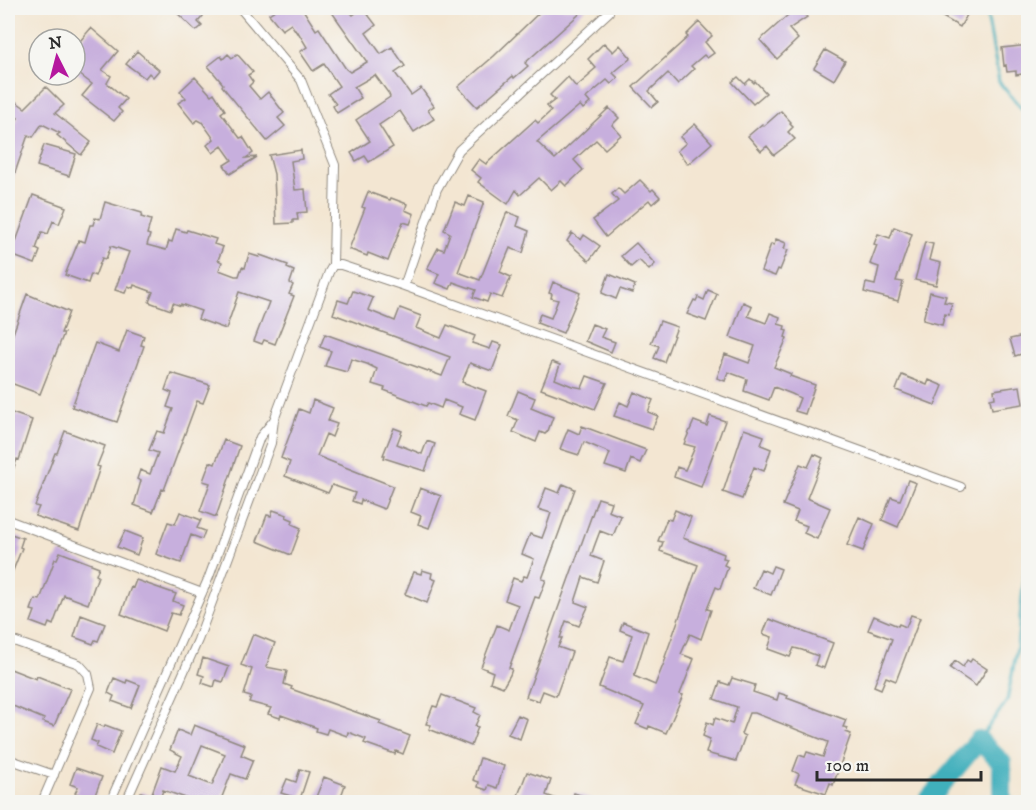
<svg xmlns="http://www.w3.org/2000/svg" width="1036" height="810" font-family="'IM FELL DW Pica',serif">
<rect width="100%" height="100%" fill="#f6f6f2"/>
<filter id="ink" filterUnits="userSpaceOnUse"><feTurbulence type="fractalNoise" baseFrequency=".0167" numOctaves="2"/><feDisplacementMap in="SourceGraphic" scale="12" xChannelSelector="R" yChannelSelector="G"/><feConvolveMatrix kernelMatrix="1 2 1 2 8 2 1 2 1" color-interpolation-filters="sRGB"/></filter>
<filter id="wash" filterUnits="userSpaceOnUse"><feTurbulence type="fractalNoise" baseFrequency=".008" numOctaves="4" result="noise"/><feDisplacementMap in="SourceGraphic" scale="24" xChannelSelector="R" yChannelSelector="G"/><feGaussianBlur stdDeviation="1.35" result="paint"/><feColorMatrix in="noise" values="0 0 0 0 0 0 0 0 0 0 0 0 0 0 0 0 0 1.4 0 .05"/><feComposite in="paint" operator="in"/></filter>
<g filter="url(#wash)">
<rect width="100%" height="100%" fill="#f3e6d2"/>
<g fill="none" stroke-linecap="round" stroke-linejoin="round">
<path stroke="#40afbc" stroke-width="3" d="M 986,8 L 999,82 L 1028,116
M 979,740 L 1007,701 L 1017,648 L 1028,539"/>
<path stroke="#40afbc" stroke-width="20" d="M 927,802 L 979,740 L 1002,763 L 1002,802"/>
</g>
<g id="blocks">
<path fill="#c7afdd" fill-rule="evenodd" d="M 172,8 L 194,8 L 203,16 L 198,22 L 202,26 L 196,31 Z
M 278,8 L 302,8 L 316,30 L 319,28 L 346,69 L 350,72 L 367,62 L 329,8 L 347,8 L 353,15 L 363,8 L 376,25 L 366,33 L 381,54 L 392,47 L 405,66 L 395,73 L 411,95 L 421,88 L 434,106 L 428,110 L 434,119 L 414,132 L 400,111 L 379,125 L 393,147 L 369,162 L 365,156 L 356,161 L 351,153 L 370,141 L 356,120 L 390,97 L 389,94 L 375,75 L 354,87 L 361,98 L 337,113 L 333,106 L 336,104 L 328,94 L 339,86 L 324,64 L 313,71 L 300,52 L 307,47 L 298,32 L 297,33 L 291,24 L 282,30 L 269,14 Z
M 544,8 L 586,8 L 525,63 L 528,66 L 514,78 L 513,76 L 477,107 L 458,87 L 494,56 Z
M 782,8 L 800,8 L 807,17 L 789,29 L 798,39 L 777,59 L 760,40 L 788,15 Z
M 927,8 L 971,8 L 960,27 Z
M 699,22 L 712,36 L 705,42 L 714,53 L 707,58 L 704,55 L 691,66 L 694,69 L 678,84 L 668,73 L 649,91 L 658,102 L 652,107 L 633,87 L 688,37 L 686,35 Z
M 91,28 L 118,51 L 102,70 L 111,76 L 107,83 L 126,99 L 118,108 L 122,112 L 114,121 L 82,96 L 92,84 L 75,71 L 75,47 Z
M 604,43 L 613,52 L 620,45 L 631,58 L 613,73 L 618,78 L 611,84 L 607,80 L 586,98 L 590,103 L 583,109 L 580,105 L 537,142 L 555,159 L 609,108 L 619,118 L 612,125 L 621,135 L 605,149 L 596,140 L 574,160 L 583,170 L 566,186 L 561,181 L 551,190 L 539,178 L 520,195 L 516,190 L 508,204 L 478,182 L 481,178 L 471,170 L 479,159 L 486,164 L 535,120 L 538,123 L 551,111 L 547,106 L 555,100 L 550,95 L 568,77 L 576,87 L 590,75 L 589,74 L 596,68 L 588,59 Z
M 1029,45 L 1029,73 L 1016,75 L 1016,71 L 1007,72 L 1006,65 L 1004,66 L 1002,48 Z
M 825,50 L 845,61 L 834,80 L 814,68 Z
M 137,51 L 159,70 L 153,77 L 149,73 L 145,78 L 126,64 Z
M 228,54 L 232,58 L 237,54 L 253,72 L 248,75 L 253,82 L 249,86 L 260,99 L 268,92 L 284,113 L 278,118 L 285,126 L 267,141 L 222,86 L 223,84 L 208,66 L 221,56 L 223,59 Z
M 195,77 L 211,95 L 214,93 L 225,110 L 221,113 L 240,138 L 243,137 L 253,153 L 246,158 L 257,157 L 230,174 L 224,165 L 232,160 L 222,146 L 213,153 L 207,145 L 214,139 L 202,122 L 198,120 L 194,123 L 178,103 L 186,98 L 180,91 Z
M 738,77 L 745,84 L 750,79 L 754,83 L 755,81 L 766,93 L 753,104 L 732,82 Z
M 46,87 L 64,105 L 55,113 L 91,142 L 81,155 L 57,135 L 60,133 L 42,124 L 33,137 L 28,135 L 8,193 L 8,133 L 18,118 L 8,110 L 15,101 L 25,108 Z
M 781,111 L 791,122 L 790,124 L 793,127 L 788,132 L 795,139 L 774,155 L 767,146 L 761,151 L 748,136 L 762,124 L 764,126 Z
M 695,124 L 712,143 L 688,164 L 677,151 L 686,143 L 680,137 Z
M 44,145 L 76,154 L 69,176 L 37,166 Z
M 301,150 L 302,159 L 291,161 L 295,190 L 305,189 L 307,212 L 297,213 L 298,220 L 293,220 L 293,223 L 276,224 L 274,174 L 269,155 Z
M 640,180 L 651,191 L 653,189 L 660,197 L 652,204 L 649,200 L 606,237 L 593,220 L 618,201 L 612,194 L 618,188 L 624,194 Z
M 368,192 L 390,200 L 391,198 L 407,204 L 405,210 L 414,214 L 410,224 L 403,222 L 388,261 L 368,253 L 367,256 L 349,249 L 365,208 L 362,207 Z
M 33,195 L 66,207 L 59,224 L 53,221 L 48,234 L 42,232 L 36,249 L 40,251 L 35,264 L 11,255 Z
M 469,196 L 484,202 L 458,272 L 480,280 L 507,212 L 520,217 L 517,226 L 529,231 L 523,253 L 510,248 L 500,272 L 511,277 L 502,298 L 490,294 L 487,302 L 473,297 L 476,290 L 453,282 L 450,289 L 435,283 L 439,274 L 427,269 L 438,248 L 444,250 L 450,233 L 444,230 L 455,202 L 465,206 Z
M 105,202 L 142,213 L 141,217 L 151,220 L 147,234 L 150,235 L 147,245 L 166,250 L 169,241 L 172,242 L 176,229 L 186,232 L 187,230 L 216,239 L 214,244 L 223,247 L 218,260 L 222,262 L 219,270 L 235,276 L 239,276 L 242,267 L 245,268 L 249,254 L 259,257 L 260,255 L 288,265 L 287,268 L 294,271 L 290,283 L 293,285 L 289,294 L 294,296 L 275,344 L 264,340 L 262,344 L 254,341 L 269,302 L 239,292 L 226,329 L 198,319 L 201,311 L 181,304 L 181,306 L 173,303 L 171,310 L 149,302 L 153,292 L 134,285 L 133,288 L 128,286 L 125,293 L 115,290 L 129,252 L 111,246 L 106,259 L 102,258 L 95,276 L 91,274 L 88,283 L 65,275 L 79,240 L 85,242 L 90,225 L 93,225 L 95,218 L 100,219 Z
M 894,227 L 912,234 L 896,281 L 903,282 L 898,301 L 864,292 L 866,283 L 875,285 L 879,267 L 870,264 L 877,245 L 874,244 L 878,234 L 890,238 Z
M 572,233 L 581,240 L 584,235 L 600,246 L 589,261 L 567,241 Z
M 776,239 L 786,243 L 784,249 L 788,250 L 780,270 L 778,269 L 775,276 L 761,271 L 771,244 L 774,245 Z
M 925,242 L 933,244 L 929,260 L 941,263 L 936,285 L 915,280 Z
M 636,243 L 655,264 L 649,270 L 639,260 L 631,267 L 621,256 Z
M 609,274 L 635,285 L 632,293 L 620,289 L 616,299 L 602,293 Z
M 553,282 L 580,293 L 563,333 L 537,323 L 540,314 L 551,318 L 558,300 L 551,298 L 552,294 L 549,293 Z
M 708,290 L 717,294 L 706,321 L 687,314 L 694,300 L 696,301 L 698,297 L 704,300 Z
M 353,291 L 373,298 L 368,310 L 395,321 L 400,308 L 421,316 L 416,328 L 441,338 L 447,325 L 475,336 L 472,343 L 490,349 L 493,342 L 502,345 L 492,371 L 470,363 L 462,382 L 486,391 L 475,420 L 459,414 L 462,407 L 444,400 L 441,408 L 428,403 L 426,406 L 384,390 L 385,388 L 372,384 L 377,369 L 367,364 L 351,359 L 347,372 L 325,366 L 331,351 L 320,347 L 325,334 L 442,376 L 450,357 L 333,314 L 338,300 L 348,303 Z
M 930,292 L 946,296 L 944,302 L 952,303 L 949,315 L 945,314 L 942,325 L 923,320 Z
M 27,294 L 69,312 L 61,333 L 64,333 L 40,394 L 8,382 L 8,348 Z
M 743,302 L 752,306 L 748,316 L 766,323 L 770,313 L 780,317 L 778,324 L 785,326 L 784,330 L 787,331 L 785,337 L 787,338 L 774,367 L 791,374 L 790,376 L 815,385 L 805,414 L 795,411 L 800,398 L 792,394 L 774,387 L 769,400 L 744,391 L 747,379 L 728,372 L 725,381 L 717,378 L 725,354 L 749,363 L 755,346 L 730,337 Z
M 660,321 L 677,327 L 664,362 L 654,358 L 659,346 L 651,343 Z
M 592,324 L 605,329 L 601,337 L 615,342 L 611,352 L 585,341 Z
M 127,330 L 144,336 L 141,345 L 144,346 L 117,422 L 72,407 L 95,343 L 119,352 Z
M 1024,336 L 1028,352 L 1015,356 L 1010,339 Z
M 552,362 L 560,365 L 555,379 L 572,386 L 582,388 L 587,376 L 607,383 L 595,409 L 541,389 Z
M 171,373 L 210,385 L 203,403 L 197,401 L 164,490 L 162,489 L 153,512 L 134,505 L 141,481 L 137,479 L 140,470 L 150,474 L 158,453 L 149,450 L 157,431 L 164,433 L 173,409 L 167,407 L 172,393 L 165,390 Z
M 902,375 L 927,385 L 929,380 L 943,386 L 935,405 L 896,390 Z
M 1020,386 L 1023,404 L 992,409 L 990,399 L 995,398 L 994,390 Z
M 518,391 L 535,398 L 531,408 L 553,417 L 548,431 L 545,434 L 540,432 L 536,442 L 513,432 L 518,420 L 508,416 Z
M 634,392 L 653,400 L 648,412 L 658,416 L 652,429 L 614,416 L 620,402 L 628,406 Z
M 313,400 L 333,408 L 328,421 L 337,424 L 332,437 L 326,434 L 317,456 L 393,486 L 384,509 L 361,500 L 360,504 L 352,501 L 355,493 L 332,485 L 328,493 L 285,476 L 290,462 L 281,458 L 294,423 L 299,409 L 309,413 Z
M 12,413 L 32,420 L 19,460 L 17,459 L 9,481 L 8,425 Z
M 710,416 L 725,421 L 701,487 L 674,477 L 677,467 L 685,470 L 695,447 L 684,444 L 694,421 L 707,426 Z
M 582,426 L 646,450 L 640,463 L 631,459 L 626,473 L 605,466 L 610,453 L 584,442 L 579,455 L 560,449 L 568,429 L 579,434 Z
M 394,428 L 402,431 L 397,444 L 422,454 L 427,441 L 435,444 L 425,471 L 384,458 L 385,455 L 383,455 Z
M 744,429 L 764,436 L 761,445 L 771,449 L 764,471 L 754,467 L 742,499 L 723,492 Z
M 65,431 L 105,446 L 97,466 L 100,467 L 79,531 L 35,516 L 39,507 L 35,506 L 55,453 L 57,453 Z
M 224,440 L 240,446 L 216,517 L 200,511 L 210,483 L 203,481 L 210,462 L 215,464 Z
M 814,454 L 823,458 L 807,498 L 830,508 L 817,539 L 804,533 L 807,526 L 794,521 L 798,511 L 783,505 L 800,464 L 808,467 Z
M 908,480 L 916,483 L 898,527 L 882,520 L 891,497 L 900,500 Z
M 563,484 L 575,489 L 542,579 L 546,580 L 539,598 L 535,597 L 509,668 L 512,669 L 510,675 L 503,687 L 490,682 L 493,672 L 481,667 L 497,625 L 509,630 L 515,614 L 518,605 L 505,600 L 513,578 L 521,581 L 524,576 L 527,577 L 534,559 L 522,554 L 530,534 L 542,538 L 548,522 L 551,513 L 538,509 L 546,488 L 559,493 Z
M 420,488 L 441,496 L 429,528 L 418,524 L 421,516 L 411,512 Z
M 598,498 L 611,502 L 608,511 L 621,516 L 613,536 L 600,531 L 594,547 L 591,556 L 604,561 L 597,582 L 583,577 L 575,602 L 588,607 L 579,626 L 566,621 L 560,638 L 562,638 L 558,647 L 572,652 L 556,696 L 543,691 L 539,701 L 526,697 Z
M 273,510 L 287,515 L 286,517 L 293,520 L 292,524 L 301,528 L 291,555 L 257,541 L 267,515 L 271,516 Z
M 675,510 L 691,517 L 683,538 L 724,554 L 723,558 L 727,559 L 724,565 L 728,567 L 720,589 L 716,587 L 707,609 L 711,610 L 701,639 L 690,634 L 681,654 L 694,659 L 680,694 L 683,695 L 666,733 L 649,726 L 648,729 L 636,724 L 644,706 L 599,687 L 610,657 L 623,661 L 629,644 L 632,635 L 620,630 L 623,622 L 648,632 L 634,676 L 655,685 L 666,658 L 665,657 L 698,565 L 660,551 L 663,542 L 658,541 L 667,519 L 671,520 Z
M 180,512 L 201,520 L 197,528 L 205,531 L 202,539 L 191,535 L 181,563 L 156,554 L 168,522 L 175,524 Z
M 859,517 L 874,524 L 863,551 L 847,545 Z
M 125,531 L 143,538 L 137,555 L 117,547 Z
M 8,533 L 23,538 L 20,547 L 22,548 L 8,583 Z
M 60,552 L 99,567 L 96,575 L 98,576 L 88,604 L 64,595 L 53,625 L 49,623 L 47,628 L 31,622 L 35,611 L 31,610 L 35,599 L 40,600 L 55,559 L 57,559 Z
M 773,566 L 781,569 L 771,595 L 753,588 L 761,569 L 770,573 Z
M 422,570 L 432,573 L 431,578 L 436,580 L 427,603 L 405,594 L 414,572 L 421,574 Z
M 136,580 L 176,594 L 173,601 L 183,605 L 179,615 L 171,613 L 164,631 L 121,614 L 131,587 L 133,588 Z
M 81,615 L 105,624 L 98,641 L 95,640 L 93,644 L 74,637 Z
M 911,615 L 920,618 L 896,681 L 886,677 L 881,689 L 874,686 L 892,639 L 868,630 L 874,616 L 898,626 L 899,624 L 906,627 Z
M 769,619 L 833,643 L 824,668 L 815,665 L 818,656 L 802,650 L 794,648 L 790,657 L 768,649 L 772,637 L 763,634 Z
M 253,634 L 275,643 L 266,667 L 287,671 L 284,684 L 292,687 L 291,689 L 381,721 L 379,724 L 410,736 L 403,754 L 396,751 L 395,754 L 364,743 L 366,739 L 348,732 L 347,736 L 328,729 L 326,734 L 316,731 L 317,728 L 281,715 L 280,718 L 268,714 L 271,708 L 249,702 L 251,697 L 244,695 L 252,669 L 241,665 Z
M 203,658 L 229,667 L 223,682 L 216,680 L 214,687 L 202,683 L 204,676 L 198,674 Z
M 972,659 L 987,669 L 976,686 L 950,668 L 955,661 L 963,667 L 967,660 L 970,662 Z
M 8,668 L 36,679 L 37,676 L 70,689 L 54,726 L 43,722 L 44,719 L 8,704 Z
M 114,678 L 126,683 L 127,680 L 140,685 L 131,708 L 112,701 L 114,696 L 108,693 Z
M 732,678 L 755,685 L 753,692 L 777,700 L 779,693 L 788,696 L 787,698 L 846,720 L 843,727 L 848,728 L 846,732 L 851,734 L 833,785 L 830,783 L 826,794 L 795,784 L 799,774 L 793,771 L 799,755 L 805,757 L 807,752 L 823,757 L 828,742 L 755,713 L 749,713 L 741,734 L 745,736 L 736,761 L 706,753 L 710,739 L 703,736 L 707,722 L 713,725 L 715,718 L 732,724 L 737,707 L 714,699 L 720,682 L 729,685 Z
M 442,695 L 476,708 L 474,712 L 480,715 L 475,726 L 478,727 L 471,746 L 429,729 L 431,725 L 426,724 L 433,706 L 437,707 Z
M 518,715 L 527,719 L 520,739 L 508,734 Z
M 97,724 L 104,727 L 105,725 L 121,731 L 112,754 L 96,747 L 98,743 L 91,740 Z
M 194,725 L 245,745 L 241,755 L 253,760 L 245,779 L 231,774 L 220,802 L 197,802 L 163,790 L 160,799 L 166,802 L 137,802 L 141,792 L 151,796 L 162,766 L 175,771 L 182,756 L 170,750 L 178,730 L 190,735 ZM 202,745 L 225,754 L 212,785 L 189,776 Z
M 480,758 L 504,766 L 497,788 L 489,785 L 487,790 L 478,787 L 479,782 L 473,780 Z
M 76,768 L 102,777 L 93,800 L 75,793 L 78,787 L 70,784 Z
M 300,769 L 309,772 L 300,799 L 281,793 L 287,779 L 296,782 Z
M 527,772 L 551,780 L 546,795 L 562,801 L 561,802 L 524,802 L 525,801 L 517,798 Z
M 324,777 L 345,785 L 339,802 L 314,802 Z
M 574,793 L 598,801 L 598,802 L 571,802 Z"/>
</g>
</g>
<g filter="url(#ink)">
<use href="#blocks" fill-opacity="0" stroke="#8f887e" stroke-width="1.5"/>
<g fill="none" stroke-linecap="round" stroke-linejoin="round">
<g stroke="#8f887e" stroke-width="10">
<path id="minor" d="M 240,8 L 301,80 L 335,165 L 333,265
M 404,286 L 437,189 L 459,150 L 609,12
M 8,520 L 202,593
M 8,639 L 79,664 L 88,674 L 91,688 L 42,802
M 8,759 L 54,775
M 110,802 L 209,577 L 260,437 L 274,420
M 126,802 L 198,640 L 271,443 L 274,420 L 329,272 L 333,265 L 341,265 L 404,286 L 961,487"/>
</g>
<use href="#minor" stroke="#fff" stroke-width="8"/>
</g>
</g>
<rect width="1036" height="810" fill="none" stroke="#f6f6f2" stroke-width="30"/>
<g transform="translate(57 57) rotate(354)"><circle r="28" fill="#f6f6f2" stroke="#a5a5a2" stroke-width="1.5"/>
<path d="M0-4.5L10 22L0 15L-10 22Z" fill="#b5179e"/>
<text y="-9" font-size="16" font-weight="bold" text-anchor="middle" fill="#2b2b2b">N</text>
</g>
<path d="M817 771v9h164v-9" fill="none" stroke="#2b2b2b" stroke-width="3"/>
<text x="826" y="771" font-size="18" fill="#2b2b2b" stroke="#f6f6f2" stroke-width="4.5" paint-order="stroke">100 m</text>
</svg>
